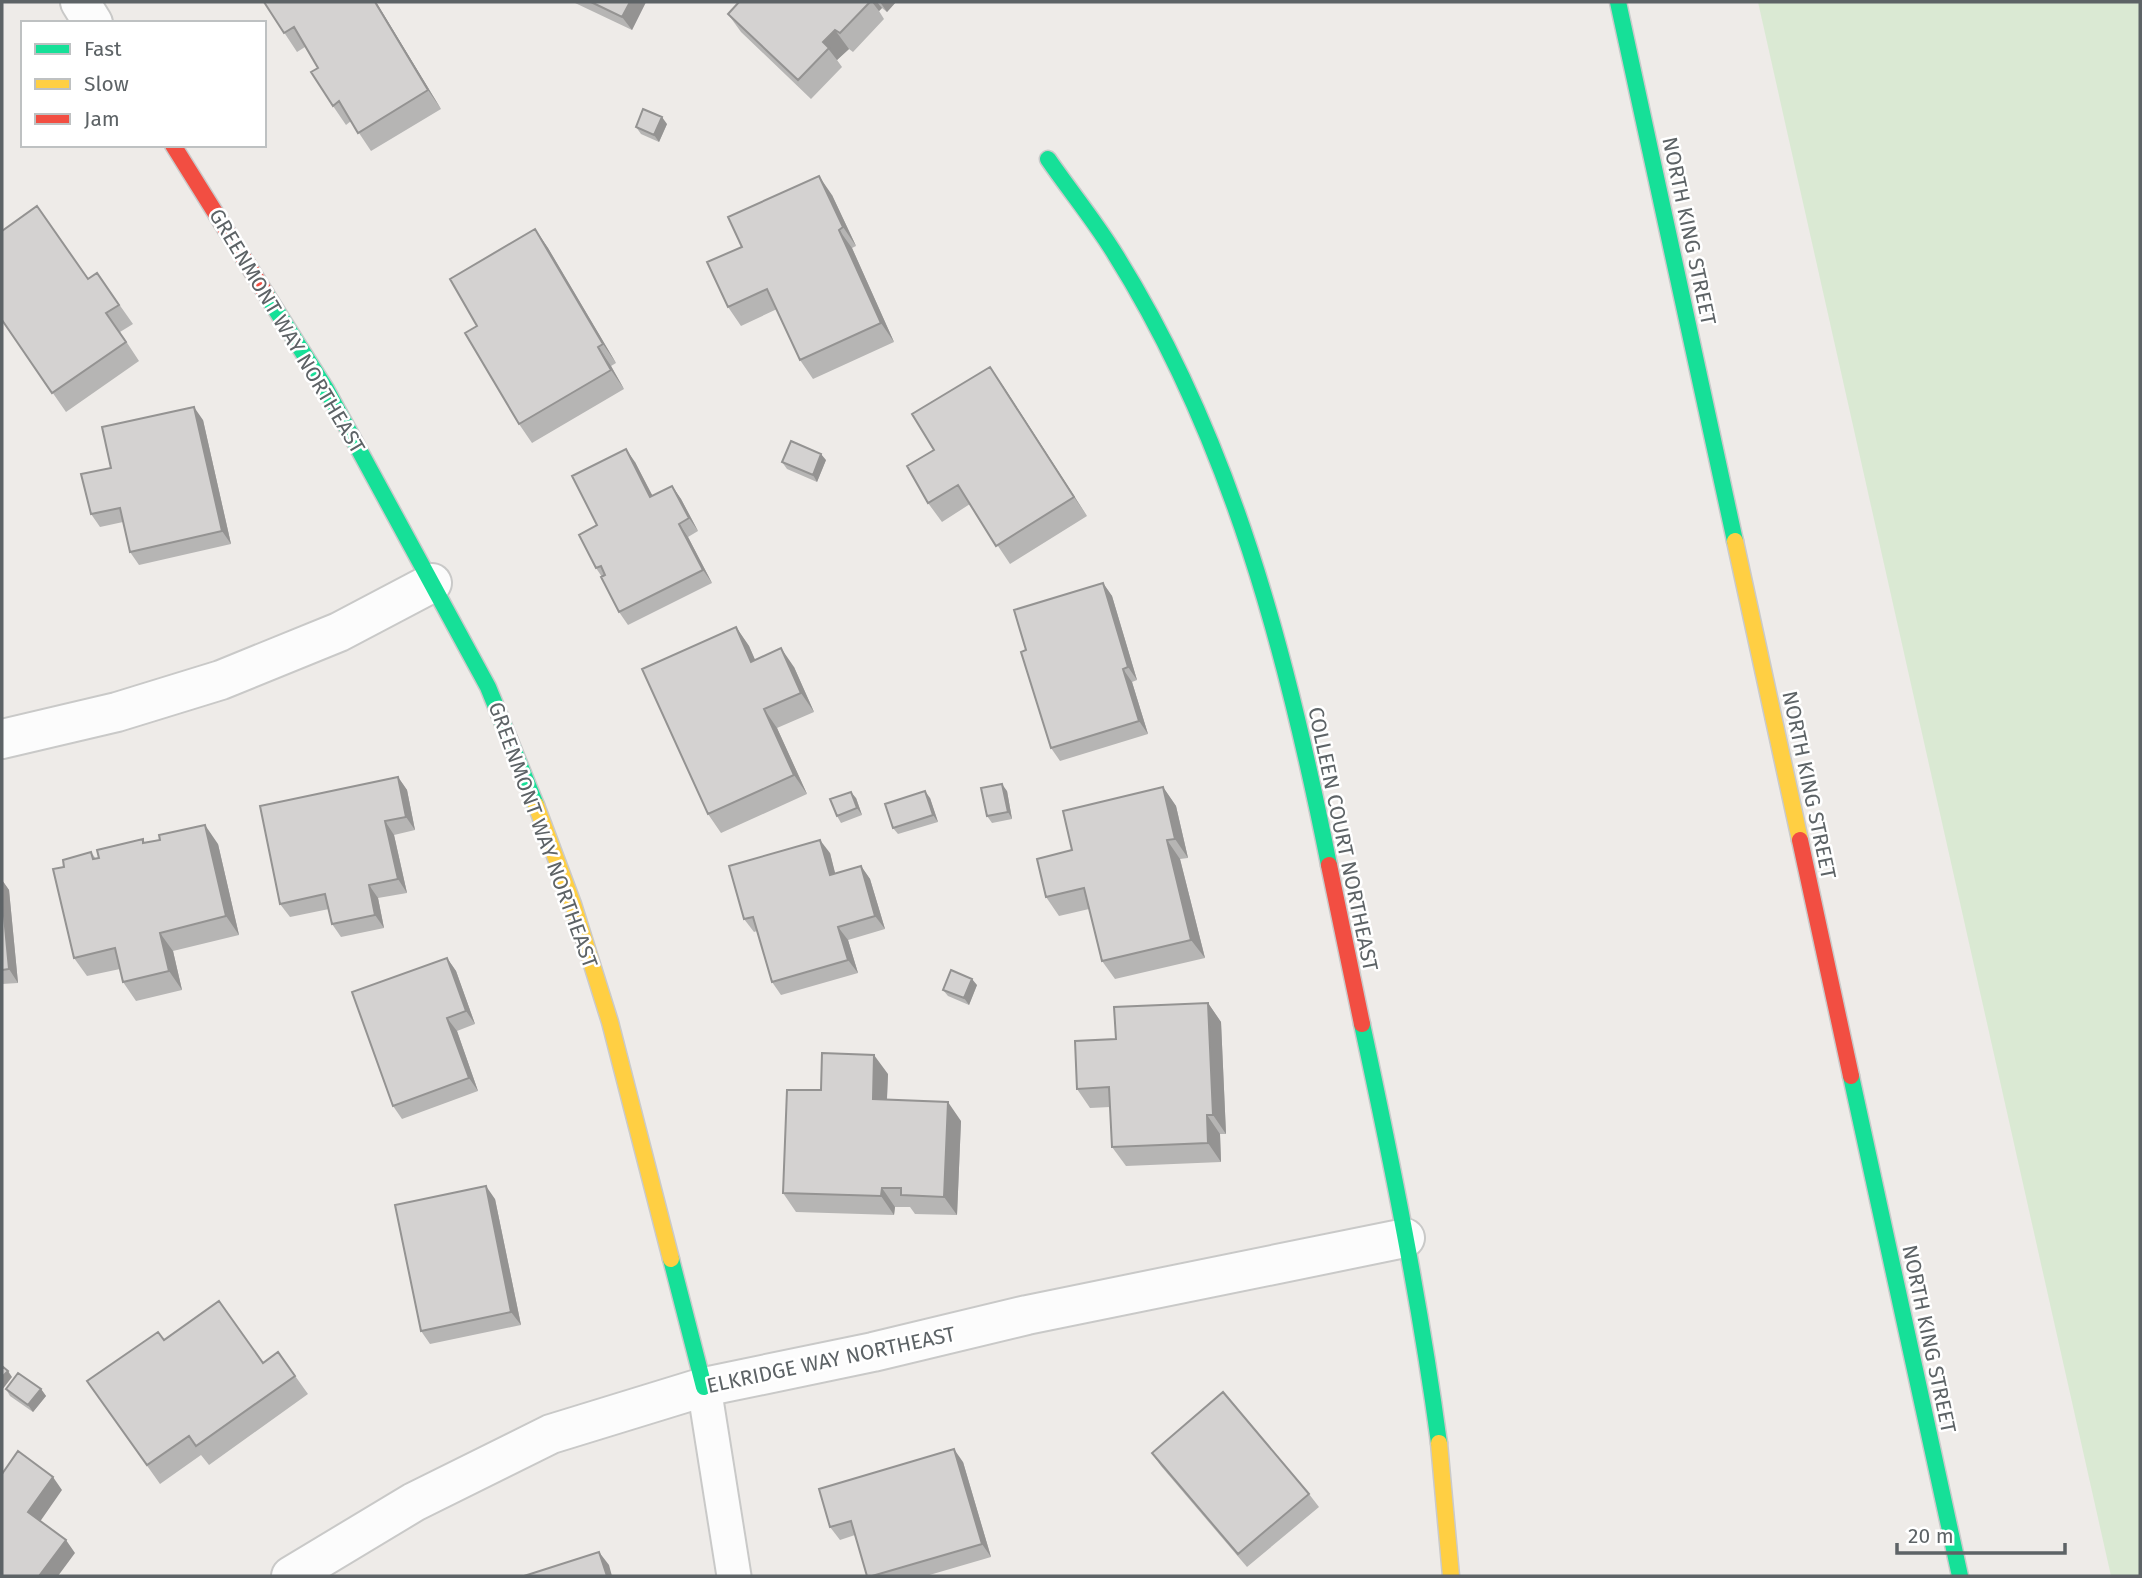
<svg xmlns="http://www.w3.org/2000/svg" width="2142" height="1578" font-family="'Fira Sans',sans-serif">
<rect width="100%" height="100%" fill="#eeebe8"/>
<path fill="#dae9d3" d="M 1758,2 L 2140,2 L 2140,1576 L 2111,1576 Z"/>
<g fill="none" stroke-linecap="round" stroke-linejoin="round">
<g stroke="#c9c9c8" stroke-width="37">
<path id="lane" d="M 704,1387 L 734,1576"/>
</g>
<g stroke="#c9c9c8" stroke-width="42">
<path id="street" d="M 80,2 L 93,23
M 2,739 L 117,712 L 221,680 L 339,632 L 432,583
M 291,1576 L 414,1502 L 551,1434 L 704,1387 L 873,1352 L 1027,1315 L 1405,1238"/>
</g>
<g stroke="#cacaca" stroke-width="19">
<path id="fast" d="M 1618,2 L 1735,541
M 1048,159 C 1070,191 1095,221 1115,254 C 1231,439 1287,654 1329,865
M 266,294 L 326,389 L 488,687 L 536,805
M 1362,1024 C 1392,1163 1420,1302 1439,1443
M 1851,1076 L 1960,1576
M 671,1259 L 704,1387"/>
</g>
<g stroke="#cacaca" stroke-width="19">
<path id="slow" d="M 1735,541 L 1800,840
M 536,805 L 573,904 L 610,1022 L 671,1259
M 1439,1443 L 1451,1576"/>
</g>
<g stroke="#cacaca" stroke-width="19">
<path id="jam" d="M 173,145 L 266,294
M 1800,840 L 1851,1076
M 1329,865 L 1362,1024"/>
</g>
<use href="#lane" stroke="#fcfcfc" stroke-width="33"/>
<use href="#street" stroke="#fcfcfc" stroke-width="38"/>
<use href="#fast" stroke="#16e098" stroke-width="16"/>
<use href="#slow" stroke="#ffcf43" stroke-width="16"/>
<use href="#jam" stroke="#f24e42" stroke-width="16"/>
</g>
<path fill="#b6b5b4" d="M 264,2 L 376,2 L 441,109 L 371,151 L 351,121 L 346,125 L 333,106 L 318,68 L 305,47 L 297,52 Z
M 573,2 L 646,2 L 632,30 Z
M 739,2 L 896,2 L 887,12 L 882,8 L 879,11 L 884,19 L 853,52 L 849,49 L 837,60 L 842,67 L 811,99 L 741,32 L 728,14 Z
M 667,124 L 659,142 L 641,134 L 636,127 Z
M 832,195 L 856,246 L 852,248 L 894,342 L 813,379 L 800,360 L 777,309 L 741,326 L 728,307 L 742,247 Z
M 535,229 L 548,248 L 616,363 L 611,366 L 624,389 L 532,443 L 519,424 L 477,326 Z
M 97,273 L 133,324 L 120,332 L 139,361 L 66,412 L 2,320 L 88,279 Z
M 1003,386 L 1087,516 L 1010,564 L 970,504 L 942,522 L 928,503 L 934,450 Z
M 203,420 L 231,544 L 139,565 L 130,552 L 123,522 L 100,527 L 91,514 L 111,468 Z
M 826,460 L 817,482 L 787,469 L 782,462 Z
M 635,462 L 652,496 L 672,486 L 681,499 L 698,531 L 688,537 L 712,583 L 628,625 L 619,612 L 602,577 L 596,568 L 597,525 Z
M 1103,583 L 1112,596 L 1137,680 L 1132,682 L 1148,734 L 1060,761 L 1051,748 L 1026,650 Z
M 736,627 L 749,646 L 755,660 L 794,667 L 814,712 L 777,728 L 807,794 L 721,833 L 708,814 Z
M 398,777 L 407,790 L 415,830 L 394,835 L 407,893 L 378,898 L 384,928 L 341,937 L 332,924 L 329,909 L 290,917 L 280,904 Z
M 1163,787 L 1176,806 L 1188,858 L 1180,859 L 1205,958 L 1115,979 L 1102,961 L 1089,909 L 1059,916 L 1046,897 L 1072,850 Z
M 1007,791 L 1012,819 L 992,823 L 987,816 Z
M 856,798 L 862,815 L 841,823 L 837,816 Z
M 930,798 L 938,822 L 898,834 L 893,828 Z
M 143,839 L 145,843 L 218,844 L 239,935 L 173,951 L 182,990 L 136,1001 L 123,982 L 120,969 L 87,976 L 74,958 L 64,867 L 91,852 L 96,859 Z
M 830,853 L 835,874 L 861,866 L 870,879 L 885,929 L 848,940 L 858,973 L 781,995 L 772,982 L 757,931 L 754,932 L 744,919 Z
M 2,880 L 9,890 L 18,983 L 2,984 Z
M 447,958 L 456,971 L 475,1024 L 457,1031 L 478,1091 L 402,1119 L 393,1106 Z
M 977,985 L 969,1005 L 948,996 L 943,990 Z
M 1208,1003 L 1221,1022 L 1226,1134 L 1220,1134 L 1221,1162 L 1126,1166 L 1112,1147 L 1110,1107 L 1090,1108 L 1077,1089 L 1116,1039 Z
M 888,1074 L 887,1100 L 961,1121 L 957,1215 L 915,1214 L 910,1207 L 895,1207 L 894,1215 L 796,1212 L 783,1193 L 821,1090 Z
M 495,1199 L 521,1325 L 430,1344 L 421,1331 Z
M 164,1340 L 263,1363 L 278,1352 L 308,1394 L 209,1465 L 201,1455 L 160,1484 L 87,1381 Z
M 6,1389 L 41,1389 L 46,1396 L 33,1412 L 10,1396 Z
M 1152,1453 L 1309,1494 L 1319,1507 L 1247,1567 L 1161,1466 Z
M 963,1462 L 991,1557 L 926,1576 L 867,1576 L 855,1535 L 840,1540 L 830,1527 Z"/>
<path fill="#949392" d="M 375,2 L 376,2 L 441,109 L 428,90 Z
M 630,2 L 646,2 L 632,30 L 622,17 Z
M 872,2 L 877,2 L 882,8 L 879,11 Z
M 880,2 L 896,2 L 887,12 Z
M 835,30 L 849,49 L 837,60 L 823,42 Z
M 662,117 L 667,124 L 659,142 L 654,135 Z
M 819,176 L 832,195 L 856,246 L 843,227 Z
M 535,229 L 548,248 L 616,363 L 603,344 Z
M 839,230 L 852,248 L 894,342 L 881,323 Z
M 598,347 L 611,366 L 624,389 L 611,370 Z
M 990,367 L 1003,386 L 1087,516 L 1074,497 Z
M 194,407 L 203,420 L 231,544 L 222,531 Z
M 626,449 L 635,462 L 660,510 L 650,497 Z
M 821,454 L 826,460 L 817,482 L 813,475 Z
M 672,486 L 681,499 L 698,531 L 689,518 Z
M 679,524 L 688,537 L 712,583 L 703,570 Z
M 1103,583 L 1112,596 L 1137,680 L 1128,667 Z
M 736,627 L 749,646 L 764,680 L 751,662 Z
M 781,648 L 794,667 L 814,712 L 801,693 Z
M 1123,669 L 1132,682 L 1148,734 L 1139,721 Z
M 764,709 L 777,728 L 807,794 L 794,775 Z
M 398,777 L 407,790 L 415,830 L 406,817 Z
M 1002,784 L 1007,791 L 1012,819 L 1008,812 Z
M 1163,787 L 1176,806 L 1188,858 L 1175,839 Z
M 925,791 L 930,798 L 938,822 L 933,815 Z
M 851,792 L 856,798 L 862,815 L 857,808 Z
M 385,821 L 394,835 L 407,893 L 398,879 Z
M 205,825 L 218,844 L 239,935 L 226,916 Z
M 820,840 L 830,853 L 839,888 L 830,875 Z
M 1167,840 L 1180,859 L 1205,958 L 1191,940 Z
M 861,866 L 870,879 L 885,929 L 875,916 Z
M 2,880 L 9,890 L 18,983 L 9,969 L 2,895 Z
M 369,885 L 378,898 L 384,928 L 375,915 Z
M 838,927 L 848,940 L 858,973 L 848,960 Z
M 160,933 L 173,951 L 182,990 L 169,971 Z
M 447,958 L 456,971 L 475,1024 L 466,1011 Z
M 972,979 L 977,985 L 969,1005 L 964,998 Z
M 1208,1003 L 1221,1022 L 1226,1134 L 1213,1115 Z
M 447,1018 L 457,1031 L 478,1091 L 469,1078 Z
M 874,1055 L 888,1074 L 886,1118 L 873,1099 Z
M 948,1102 L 961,1121 L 957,1215 L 944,1197 Z
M 1207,1115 L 1220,1134 L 1221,1162 L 1208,1143 Z
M 486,1186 L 495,1199 L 521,1325 L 511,1312 Z
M 882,1188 L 895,1207 L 894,1215 L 881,1196 Z
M 8,1371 L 12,1377 L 2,1390 L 2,1377 Z
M 41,1389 L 46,1396 L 33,1412 L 28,1405 Z
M 954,1449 L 963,1462 L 991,1557 L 982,1544 Z
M 53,1477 L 62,1490 L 37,1526 L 28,1512 Z
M 66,1540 L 75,1553 L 58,1576 L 39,1576 Z
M 599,1552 L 609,1565 L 612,1576 L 607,1576 Z"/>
<path fill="#d4d2d1" stroke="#949392" stroke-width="2" d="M 264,2 L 375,2 L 428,90 L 358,133 L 339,101 L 333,106 L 311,72 L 318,68 L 294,27 L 284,33 Z
M 591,2 L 630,2 L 622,17 Z
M 739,2 L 870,2 L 840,33 L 835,30 L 823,42 L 829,48 L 798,80 L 728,14 Z
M 643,109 L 662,117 L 654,135 L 636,127 Z
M 819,176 L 843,227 L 839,230 L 881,323 L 800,360 L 767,289 L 728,307 L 707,262 L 742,247 L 728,217 Z
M 37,206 L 88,279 L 97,273 L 119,305 L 106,313 L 126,342 L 52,393 L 2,320 L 2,231 Z
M 535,229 L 603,344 L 598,347 L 611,370 L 519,424 L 465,333 L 477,326 L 450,279 Z
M 990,367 L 1074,497 L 996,546 L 958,485 L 928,503 L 907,466 L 934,450 L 912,414 Z
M 194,407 L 222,531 L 130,552 L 120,508 L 91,514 L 81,474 L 111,468 L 102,427 Z
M 791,441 L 821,454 L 813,475 L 782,462 Z
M 626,449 L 650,497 L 672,486 L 689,518 L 679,524 L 703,570 L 619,612 L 601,577 L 605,575 L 601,566 L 596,568 L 579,535 L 597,525 L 572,476 Z
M 1103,583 L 1128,667 L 1123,669 L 1139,721 L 1051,748 L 1021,652 L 1026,650 L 1014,610 Z
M 736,627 L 751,662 L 781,648 L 801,693 L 764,709 L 794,775 L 708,814 L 642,669 Z
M 398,777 L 406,817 L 385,821 L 398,879 L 369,885 L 375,915 L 332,924 L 325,894 L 280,904 L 260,806 Z
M 1002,784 L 1008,812 L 987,816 L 981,788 Z
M 1163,787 L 1175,839 L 1167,840 L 1191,940 L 1102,961 L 1084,888 L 1046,897 L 1037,859 L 1072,850 L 1063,811 Z
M 925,791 L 933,815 L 893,828 L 885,804 Z
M 851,792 L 857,808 L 837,816 L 830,799 Z
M 205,825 L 226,916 L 160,933 L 169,971 L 123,982 L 115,948 L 74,958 L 53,869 L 64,867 L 63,860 L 91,852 L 93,859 L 99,858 L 97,850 L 143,839 L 143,843 L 160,840 L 159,835 Z
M 820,840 L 830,875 L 861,866 L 875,916 L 838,927 L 848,960 L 772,982 L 753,917 L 744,919 L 729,866 Z
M 2,895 L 9,969 L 2,970 Z
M 447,958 L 466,1011 L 447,1018 L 469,1078 L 393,1106 L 352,992 Z
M 951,970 L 972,979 L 964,998 L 943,990 Z
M 1208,1003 L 1213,1115 L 1207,1115 L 1208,1143 L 1112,1147 L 1109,1087 L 1077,1089 L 1075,1041 L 1116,1039 L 1114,1007 Z
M 822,1053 L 874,1055 L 873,1099 L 948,1102 L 944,1197 L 901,1195 L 901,1188 L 882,1188 L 881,1196 L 783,1193 L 787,1090 L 821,1090 Z
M 486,1186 L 511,1312 L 421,1331 L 395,1205 Z
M 219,1301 L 263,1363 L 278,1352 L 295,1376 L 196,1446 L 189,1436 L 147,1465 L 87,1381 L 158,1332 L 164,1340 Z
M 2,1366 L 8,1371 L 2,1377 Z
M 18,1373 L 41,1389 L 28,1405 L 6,1389 Z
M 1223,1392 L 1309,1494 L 1238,1554 L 1152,1453 Z
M 954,1449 L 982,1544 L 872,1576 L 867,1576 L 851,1521 L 830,1527 L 819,1489 Z
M 18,1451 L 53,1477 L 28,1512 L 66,1540 L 39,1576 L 2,1576 L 2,1474 Z
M 599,1552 L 607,1576 L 524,1576 Z"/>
<g text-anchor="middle" stroke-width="5" stroke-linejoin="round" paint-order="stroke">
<g font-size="21" fill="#5d6366" stroke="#fff">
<text transform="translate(1689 231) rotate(78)" y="7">NORTH KING STREET</text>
<text transform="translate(287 331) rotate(59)" y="7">GREENMONT WAY NORTHEAST</text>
<text transform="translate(1809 785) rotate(78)" y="7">NORTH KING STREET</text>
<text transform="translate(543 835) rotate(70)" y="7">GREENMONT WAY NORTHEAST</text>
<text transform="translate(1343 839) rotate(78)" y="7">COLLEEN COURT NORTHEAST</text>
<text transform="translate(1929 1339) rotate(78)" y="7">NORTH KING STREET</text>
<text transform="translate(831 1360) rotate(-12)" y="7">ELKRIDGE WAY NORTHEAST</text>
</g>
</g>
<rect width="2142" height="1578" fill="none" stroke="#5d6366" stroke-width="7"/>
<rect x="21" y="21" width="245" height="126" fill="#ffffff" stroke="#bec1c2" stroke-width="2"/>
<rect x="35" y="44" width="35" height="10" fill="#16e098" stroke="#bec1c2" stroke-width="2"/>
<text x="84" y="56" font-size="21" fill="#5d6366">Fast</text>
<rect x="35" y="79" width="35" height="10" fill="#ffcf43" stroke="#bec1c2" stroke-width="2"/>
<text x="84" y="91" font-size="21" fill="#5d6366">Slow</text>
<rect x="35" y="114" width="35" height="10" fill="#f24e42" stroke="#bec1c2" stroke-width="2"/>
<text x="84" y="126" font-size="21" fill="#5d6366">Jam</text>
<path d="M1897 1543v10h168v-10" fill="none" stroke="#5d6366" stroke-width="3.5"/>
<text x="1908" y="1543" font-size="21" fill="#5d6366" stroke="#ffffff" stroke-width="5" paint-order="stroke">20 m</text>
</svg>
